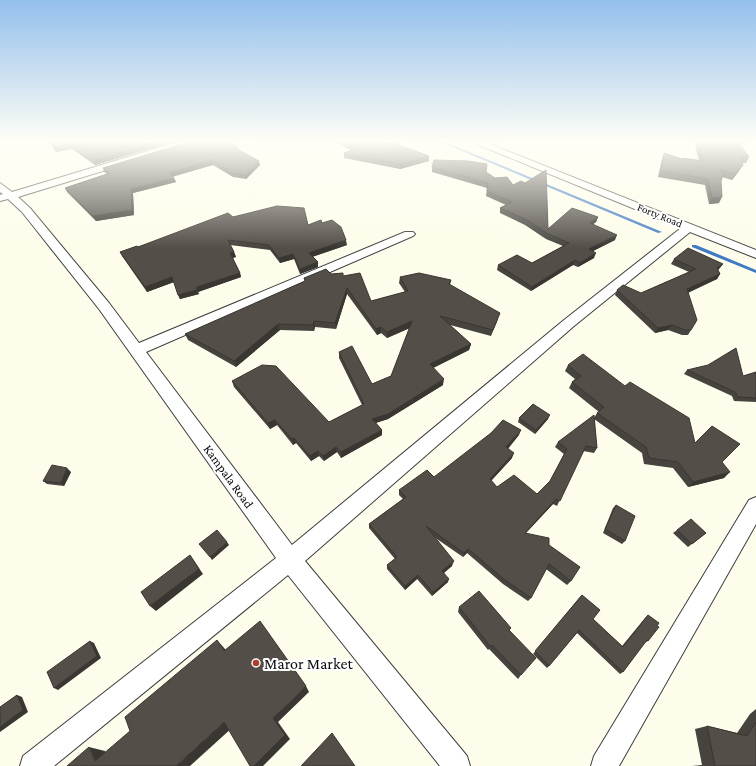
<svg xmlns="http://www.w3.org/2000/svg" width="756" height="766" font-family="'Crimson Pro',serif">
<rect width="100%" height="100%" fill="#fefdeb"/>
<g fill="none" stroke-linecap="round" stroke-linejoin="round">
<path fill="#3e7ac5" fill-rule="evenodd" d="M 438,141 L 443,141 L 662,232 L 658,233 Z
M 692,245 L 696,245 L 756,270 L 756,273 L 692,247 Z"/>
<g stroke="#3e3e3e" stroke-width="2">
<path id="minor" d="M 181,141 L 196,141 L 194,143 L 18,197 L 30,208 L 109,303 L 139,343 L 405,232 L 413,232 L 415,234 L 413,236 L 146,352 L 292,545 L 564,320 L 681,228 L 469,141 L 482,141 L 756,250 L 756,258 L 690,232 L 574,326 L 305,561 L 467,756 L 470,766 L 440,766 L 288,575 L 54,766 L 20,766 L 23,756 L 276,558 L 99,309 L 22,212 L 8,199 L 0,201 L 0,195 L 3,194 L 0,192 L 0,183 L 12,192 Z
M 756,497 L 756,524 L 619,766 L 591,766 L 594,756 L 749,500 Z"/>
</g>
<use href="#minor" fill="#fff" fill-rule="evenodd"/>
</g>
<path fill="#47433e" d="M 48,141 L 176,141 L 95,165 L 72,149 L 56,152 Z
M 333,141 L 404,141 L 397,144 L 429,161 L 400,169 L 344,158 L 344,153 L 351,150 Z
M 694,141 L 756,141 L 739,143 L 749,157 L 746,163 L 742,163 L 739,171 L 732,180 L 722,177 L 721,181 L 719,203 L 709,204 L 705,185 L 658,177 L 662,159 L 664,153 L 683,159 L 683,158 L 699,161 Z
M 239,150 L 260,165 L 246,179 L 233,177 L 213,165 L 173,176 L 176,182 L 133,193 L 134,215 L 96,221 L 67,192 L 65,188 L 107,174 L 104,172 L 103,168 Z
M 432,167 L 486,172 L 548,229 L 598,217 L 596,222 L 593,224 L 615,240 L 593,251 L 594,258 L 578,267 L 573,265 L 531,291 L 497,270 L 498,265 L 532,263 L 563,246 L 546,239 L 525,225 L 500,213 L 500,208 L 506,205 L 486,196 L 487,188 L 432,172 Z
M 233,217 L 308,225 L 322,223 L 347,245 L 312,257 L 318,267 L 300,274 L 294,259 L 280,263 L 270,250 L 230,245 L 234,252 L 236,257 L 233,258 L 240,273 L 241,277 L 198,292 L 199,294 L 180,299 L 174,282 L 147,292 L 122,256 L 120,252 L 138,247 Z
M 674,259 L 723,264 L 718,270 L 720,274 L 717,279 L 688,293 L 691,330 L 688,335 L 682,335 L 668,330 L 655,333 L 615,295 L 617,290 L 641,293 L 689,272 L 671,264 Z
M 331,274 L 343,276 L 371,301 L 405,292 L 399,283 L 400,277 L 451,280 L 450,285 L 498,319 L 491,336 L 450,325 L 471,344 L 469,350 L 433,368 L 443,385 L 388,419 L 376,423 L 382,430 L 382,435 L 341,458 L 337,452 L 324,461 L 319,456 L 311,461 L 296,443 L 293,445 L 277,425 L 270,429 L 234,387 L 232,381 L 329,422 L 362,405 L 339,358 L 339,352 L 372,384 L 391,376 L 410,328 L 387,338 L 381,333 L 377,335 L 347,294 L 336,329 L 315,327 L 314,331 L 280,330 L 236,367 L 188,340 L 185,334 L 305,281 L 304,278 Z
M 568,365 L 695,443 L 722,462 L 724,478 L 688,487 L 673,468 L 644,464 L 642,453 L 594,419 L 597,448 L 594,453 L 583,451 L 557,506 L 553,504 L 526,533 L 549,545 L 571,581 L 567,585 L 546,569 L 531,598 L 528,601 L 503,584 L 467,553 L 463,557 L 434,537 L 452,566 L 444,573 L 448,582 L 432,596 L 417,579 L 405,590 L 387,569 L 387,565 L 395,559 L 369,528 L 369,524 L 403,499 L 399,495 L 399,490 L 434,477 L 519,435 L 508,449 L 512,458 L 491,481 L 497,487 L 537,494 L 550,481 L 564,454 L 555,447 L 558,442 L 594,418 L 597,413 L 599,412 L 569,388 L 572,382 L 575,379 L 565,371 Z
M 687,370 L 743,376 L 756,372 L 756,402 L 734,401 L 732,396 L 684,374 Z
M 519,418 L 548,419 L 535,434 L 518,422 Z
M 71,472 L 64,486 L 47,484 L 43,481 Z
M 616,505 L 625,541 L 622,544 L 603,533 L 613,508 Z
M 677,530 L 706,533 L 688,547 L 673,533 Z
M 580,597 L 593,619 L 622,646 L 645,618 L 648,615 L 648,641 L 644,643 L 623,672 L 620,674 L 577,633 L 549,666 L 547,668 L 533,654 Z
M 459,607 L 511,628 L 509,631 L 521,675 L 518,679 L 489,649 L 488,650 L 458,612 Z
M 756,709 L 756,766 L 692,766 L 702,765 L 695,729 L 707,726 L 737,733 L 750,714 Z"/>
<path fill="#3a3732" d="M 161,141 L 176,141 L 95,165 L 93,161 Z
M 394,141 L 404,141 L 391,147 L 391,142 Z
M 734,141 L 756,141 L 756,142 L 732,144 Z
M 70,145 L 72,149 L 56,152 L 54,148 Z
M 429,156 L 429,161 L 400,169 L 400,164 Z
M 212,160 L 213,165 L 172,177 L 170,173 Z
M 259,161 L 260,165 L 246,179 L 246,175 Z
M 743,165 L 739,171 L 732,180 L 735,174 Z
M 174,178 L 176,182 L 133,193 L 134,215 L 96,221 L 93,216 L 131,189 Z
M 722,197 L 719,203 L 709,204 L 712,198 Z
M 598,217 L 596,222 L 588,228 L 590,223 Z
M 617,235 L 615,240 L 587,254 L 589,249 Z
M 346,240 L 347,245 L 309,258 L 309,253 Z
M 234,252 L 236,257 L 232,258 L 230,253 Z
M 596,253 L 594,258 L 578,267 L 580,263 Z
M 293,254 L 294,259 L 280,263 L 279,258 Z
M 575,260 L 573,265 L 531,291 L 532,287 Z
M 318,262 L 318,267 L 300,274 L 300,269 Z
M 723,264 L 719,269 L 714,273 L 717,268 Z
M 240,273 L 241,277 L 198,292 L 197,287 Z
M 720,274 L 717,279 L 684,294 L 687,289 Z
M 172,277 L 174,282 L 147,292 L 145,287 Z
M 347,288 L 347,294 L 336,329 L 335,323 Z
M 197,290 L 199,294 L 180,299 L 178,295 Z
M 314,321 L 315,327 L 314,331 L 313,325 Z
M 412,321 L 412,327 L 387,338 L 387,332 Z
M 278,324 L 280,330 L 236,367 L 234,361 Z
M 672,325 L 668,330 L 655,333 L 658,328 Z
M 381,327 L 381,333 L 377,335 L 376,329 Z
M 471,344 L 469,350 L 429,370 L 430,364 Z
M 444,379 L 443,385 L 388,419 L 372,424 L 372,419 Z
M 550,415 L 548,419 L 535,434 L 536,430 Z
M 275,420 L 277,425 L 270,429 L 268,423 Z
M 382,430 L 382,435 L 341,458 L 341,452 Z
M 521,430 L 519,435 L 504,452 L 506,447 Z
M 294,438 L 296,443 L 293,445 L 292,439 Z
M 336,447 L 337,452 L 324,461 L 323,456 Z
M 318,451 L 319,456 L 311,461 L 310,456 Z
M 514,453 L 512,458 L 488,484 L 490,479 Z
M 67,468 L 71,472 L 64,486 L 61,483 Z
M 730,472 L 724,478 L 688,487 L 693,482 Z
M 556,499 L 553,504 L 522,537 L 525,533 Z
M 227,542 L 229,545 L 212,560 L 210,557 Z
M 468,549 L 467,553 L 463,557 L 464,553 Z
M 190,555 L 203,574 L 156,611 L 150,606 Z
M 454,561 L 452,566 L 441,575 L 442,571 Z
M 418,575 L 417,579 L 405,590 L 405,586 Z
M 449,579 L 448,582 L 432,596 L 433,592 Z
M 217,640 L 225,649 L 232,659 L 224,651 Z
M 90,641 L 94,643 L 101,658 L 58,690 L 54,688 Z
M 306,686 L 309,692 L 278,722 L 290,739 L 263,766 L 254,766 L 273,718 Z
M 17,695 L 22,697 L 28,712 L 0,732 L 0,727 Z
M 224,722 L 233,727 L 190,766 L 176,766 Z
M 89,747 L 105,751 L 111,763 L 95,761 Z"/>
<path fill="#534e48" stroke="#3a3732" d="M 49,141 L 161,141 L 93,161 L 70,145 L 54,148 Z
M 192,141 L 230,141 L 235,144 L 239,150 L 259,161 L 246,175 L 232,173 L 212,160 L 170,173 L 174,178 L 131,189 L 132,210 L 93,216 L 65,188 L 110,173 L 103,168 Z
M 341,141 L 394,141 L 391,142 L 429,156 L 400,164 L 344,153 L 356,149 Z
M 698,141 L 737,141 L 749,157 L 740,156 L 743,165 L 735,174 L 720,170 L 724,172 L 721,181 L 722,197 L 712,198 L 708,179 L 661,171 L 664,153 L 685,160 L 683,158 L 703,161 Z
M 434,160 L 468,161 L 487,164 L 486,172 L 495,178 L 507,177 L 513,185 L 521,181 L 525,183 L 546,170 L 548,229 L 572,208 L 598,217 L 590,223 L 617,235 L 589,249 L 596,253 L 580,263 L 575,260 L 532,287 L 498,265 L 517,255 L 532,263 L 569,243 L 548,234 L 527,220 L 500,208 L 512,202 L 487,191 L 488,183 L 432,167 Z
M 277,206 L 304,208 L 308,225 L 321,220 L 322,223 L 332,220 L 341,227 L 346,240 L 309,253 L 318,262 L 300,269 L 293,254 L 279,258 L 269,245 L 228,240 L 234,252 L 230,253 L 240,273 L 197,287 L 197,290 L 178,295 L 172,277 L 145,287 L 120,252 L 137,246 L 138,247 L 228,213 L 233,217 Z
M 688,248 L 723,264 L 717,268 L 720,274 L 687,289 L 697,320 L 691,330 L 685,330 L 672,325 L 658,328 L 617,290 L 623,285 L 641,293 L 696,269 L 674,259 Z
M 326,269 L 331,274 L 343,273 L 343,276 L 360,273 L 371,301 L 408,291 L 400,277 L 419,273 L 451,280 L 449,284 L 500,313 L 493,330 L 440,316 L 471,344 L 430,364 L 444,379 L 388,414 L 372,419 L 382,430 L 341,452 L 336,447 L 323,456 L 318,451 L 310,456 L 294,438 L 292,439 L 275,420 L 268,423 L 232,381 L 262,365 L 276,366 L 329,422 L 364,404 L 339,352 L 352,346 L 372,384 L 391,376 L 412,321 L 387,332 L 381,327 L 376,329 L 347,288 L 335,323 L 314,321 L 313,325 L 278,324 L 234,361 L 185,334 L 305,281 L 304,278 Z
M 736,348 L 743,376 L 756,372 L 756,398 L 738,397 L 735,392 L 687,370 L 708,365 Z
M 583,354 L 625,386 L 630,382 L 689,418 L 695,443 L 712,426 L 740,444 L 722,462 L 730,472 L 693,482 L 678,462 L 649,458 L 646,447 L 597,413 L 604,407 L 572,382 L 581,376 L 568,365 Z
M 533,404 L 550,415 L 536,430 L 519,418 Z
M 594,415 L 597,448 L 586,446 L 560,501 L 556,499 L 525,533 L 549,538 L 549,545 L 580,567 L 571,581 L 549,564 L 531,598 L 505,580 L 468,549 L 464,553 L 426,526 L 454,561 L 442,571 L 449,579 L 433,592 L 418,575 L 405,586 L 387,565 L 397,557 L 369,524 L 406,497 L 399,490 L 427,470 L 434,477 L 491,433 L 503,420 L 521,430 L 506,447 L 514,453 L 490,479 L 497,487 L 514,475 L 537,494 L 550,481 L 567,449 L 558,442 Z
M 52,465 L 67,468 L 61,483 L 43,481 Z
M 616,505 L 635,516 L 625,541 L 605,529 Z
M 691,519 L 706,533 L 692,544 L 677,530 Z
M 217,530 L 227,542 L 210,557 L 199,544 Z
M 190,555 L 199,569 L 150,606 L 141,592 Z
M 479,591 L 511,628 L 509,630 L 536,658 L 521,675 L 492,645 L 491,647 L 459,607 Z
M 582,595 L 600,610 L 593,619 L 623,647 L 648,615 L 659,623 L 657,626 L 659,627 L 648,641 L 647,640 L 623,672 L 579,630 L 549,666 L 535,651 Z
M 260,621 L 306,686 L 273,718 L 285,735 L 254,766 L 250,766 L 224,722 L 176,766 L 67,766 L 89,747 L 95,761 L 130,731 L 125,717 L 217,640 L 224,651 Z
M 90,641 L 97,656 L 54,688 L 47,672 Z
M 17,695 L 23,710 L 0,727 L 0,707 Z
M 756,722 L 756,766 L 715,766 L 707,726 L 747,736 Z
M 332,733 L 355,766 L 301,766 Z"/>
<linearGradient id="sky" x2="0" y2="1"><stop stop-color="#93bfec"/><stop offset="0.57" stop-color="#fffef6"/><stop offset="1" stop-color="#fffef6" stop-opacity="0"/></linearGradient>
<rect width="756" height="248" fill="url(#sky)"/>
<circle fill="#b23b2c" stroke="#fff" stroke-width="1.5" cx="256" cy="663" r="4"/>
<g text-anchor="middle" stroke-width="4" stroke-linejoin="round" paint-order="stroke">
<g font-size="11" fill="#0b0b0b" stroke="#fff">
<text transform="translate(660 215) rotate(22)" y="4">Forty Road</text>
</g>
<g font-size="13" fill="#0b0b0b" stroke="#fff">
<text transform="translate(229 476) rotate(54)" y="5">Kampala Road</text>
</g>
<g font-size="16" fill="#0b0b0b" stroke="#fff" text-anchor="start">
<text x="264" y="669">Maror Market</text>
</g>
</g>
</svg>
